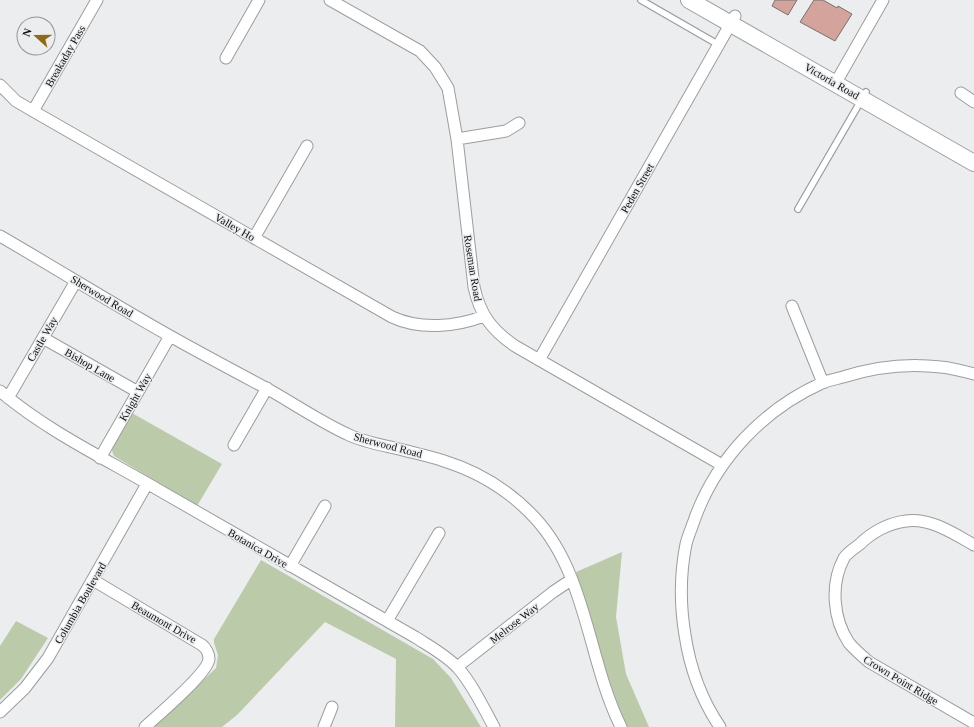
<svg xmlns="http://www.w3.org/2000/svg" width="974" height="727" font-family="'Times New Roman',serif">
<rect width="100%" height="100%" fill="#ecedef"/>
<path fill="#bbcbaa" d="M 132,413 L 222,464 L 197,506 L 114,456 L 112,451 L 113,445 Z
M 622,552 L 616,617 L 626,674 L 649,727 L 627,727 C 605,677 593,624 576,572 Z
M 261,560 L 433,659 L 451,678 L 481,727 L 395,727 L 396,659 L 325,622 L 237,715 L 222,727 L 154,727 L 216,668 L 218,655 L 214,643 L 214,639 Z
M 16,621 L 48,638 L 21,679 L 0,700 L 0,646 Z"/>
<path fill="#d4a39b" stroke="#747272" d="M 775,0 L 797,0 L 788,15 L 772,6 Z
M 814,0 L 823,0 L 837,8 L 838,6 L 852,14 L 835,41 L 800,22 Z"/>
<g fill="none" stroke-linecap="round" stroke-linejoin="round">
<g stroke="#9c9d9f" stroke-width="8">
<path id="service" d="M 641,0 L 719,45
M 798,209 L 866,92"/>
</g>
<g stroke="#9c9d9f" stroke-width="13">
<path id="minor" d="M 330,0 L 420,51 L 435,67 L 448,88 L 457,139 L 474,287 C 480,315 492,330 515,346 L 722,465
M 226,58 L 259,0
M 835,84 L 883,0
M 0,85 L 16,101 L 33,111 L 392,317 C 420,330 456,327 484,316
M 961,93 L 974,102
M 33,111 L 97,0
M 457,139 L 506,131 L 519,123
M 0,236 C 57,269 113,304 170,336 C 202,354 234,371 266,388 C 293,403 319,421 347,434 C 363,442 382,445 399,449 C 414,453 429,456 444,461 C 479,472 511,492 535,518 C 587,574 588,661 621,727
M 254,238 L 307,146
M 792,306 L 823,383
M 43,338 L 138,392
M 539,360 L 735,16
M 0,391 C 47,431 104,458 157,489 C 243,538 329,588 415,637 C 429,646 446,655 458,668 C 473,685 483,707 494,727
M 8,398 L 76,281
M 234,445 L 267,388
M 100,458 L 170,336
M 974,545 C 953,533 931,518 906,521 C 889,523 872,532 860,544 C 855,548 847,553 844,558 C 830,584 833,619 849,643 C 855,650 862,656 869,662 L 974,723
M 290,566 L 325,506
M 93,580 L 202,645 C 206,648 209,654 209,659 C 208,673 157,716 145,727
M 387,621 L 439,533
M 457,667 L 553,592 L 571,580
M 0,712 L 25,688 L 48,658 L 147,484
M 324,727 L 332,707
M 720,727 C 701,699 690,668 685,635 C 680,605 680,574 686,544 C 688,536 692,527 695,518 C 717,458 764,409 822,383 C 829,380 836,379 843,377 C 874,367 908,363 941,367 C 952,368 963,371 974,374"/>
</g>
<g stroke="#9c9d9f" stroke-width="18">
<path id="secondary" d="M 689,0 L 974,163"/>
</g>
<use href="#service" stroke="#fff" stroke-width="5.5"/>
<use href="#minor" stroke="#fff" stroke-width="11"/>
<use href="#secondary" stroke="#fff" stroke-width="16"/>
</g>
<g text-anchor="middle" stroke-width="3" stroke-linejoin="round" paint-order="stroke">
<g font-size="11" fill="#0f0f10" stroke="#ecedef">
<text transform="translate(65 56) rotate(-60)" y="4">Breakaday Pass</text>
<text transform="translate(832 81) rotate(30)" y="4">Victoria Road</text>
<text transform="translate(637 188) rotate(-60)" y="4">Peden Street</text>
<text transform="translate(235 227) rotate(30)" y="4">Valley Ho</text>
<text transform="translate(473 268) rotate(81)" y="4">Roseman Road</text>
<text transform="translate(102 296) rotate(31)" y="4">Sherwood Road</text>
<text transform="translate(42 339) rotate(-60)" y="4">Castle Way</text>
<text transform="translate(90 365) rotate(30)" y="4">Bishop Lane</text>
<text transform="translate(135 397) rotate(-60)" y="4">Knight Way</text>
<text transform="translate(388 445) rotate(15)" y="4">Sherwood Road</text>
<text transform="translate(258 548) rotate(30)" y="4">Botanica Drive</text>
<text transform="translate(80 603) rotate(-60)" y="4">Columbia Boulevard</text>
<text transform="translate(164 622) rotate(30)" y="4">Beaumont Drive</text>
<text transform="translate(514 623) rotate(-38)" y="4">Melrose Way</text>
<text transform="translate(901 680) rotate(31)" y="4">Crown Point Ridge</text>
</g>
</g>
<g transform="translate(36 36) rotate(291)"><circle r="19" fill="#ecedef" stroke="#949496"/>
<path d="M0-3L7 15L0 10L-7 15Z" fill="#8f6c11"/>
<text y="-6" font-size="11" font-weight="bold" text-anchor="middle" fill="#0f0f10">N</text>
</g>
</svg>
